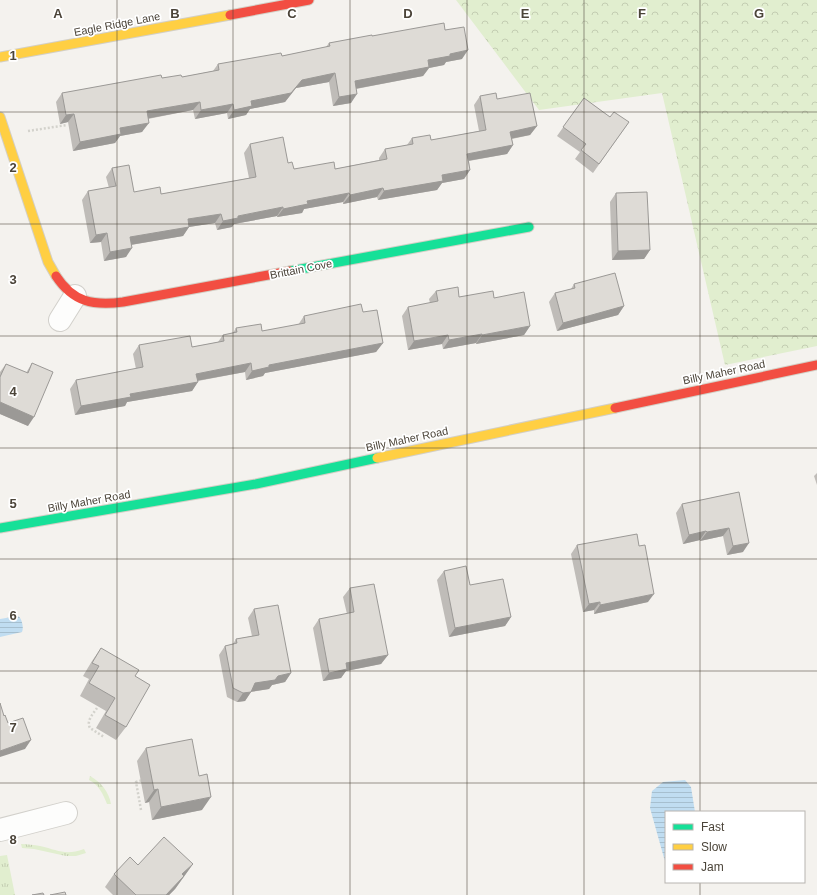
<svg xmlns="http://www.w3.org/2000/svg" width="817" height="895" font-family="Arial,sans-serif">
<defs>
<pattern id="grass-tufts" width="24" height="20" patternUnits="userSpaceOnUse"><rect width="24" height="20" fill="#e1eecf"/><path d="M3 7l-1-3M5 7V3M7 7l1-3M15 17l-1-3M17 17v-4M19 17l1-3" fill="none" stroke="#c3cdb2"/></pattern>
<pattern id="forest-crowns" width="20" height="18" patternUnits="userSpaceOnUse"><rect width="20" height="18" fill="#e1eecf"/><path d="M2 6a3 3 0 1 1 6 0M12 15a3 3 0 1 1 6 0" fill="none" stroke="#c3cdb2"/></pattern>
<pattern id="water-rules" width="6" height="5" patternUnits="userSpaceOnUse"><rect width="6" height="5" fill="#c0ddf1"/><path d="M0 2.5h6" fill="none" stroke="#a6bfcf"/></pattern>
</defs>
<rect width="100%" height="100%" fill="#f4f2ee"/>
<path fill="url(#grass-tufts)" d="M 90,776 C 101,782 109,792 111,804 L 107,804 C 103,794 99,785 89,780 Z
M 21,844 C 28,844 34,845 40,846 C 58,850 65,856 84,849 L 86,853 L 76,856 L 66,856 L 34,849 L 22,848 Z
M 7,855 L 15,895 L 0,895 L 0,856 Z"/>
<path fill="url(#forest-crowns)" d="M 456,0 L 817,0 L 817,346 L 725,365 L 662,93 L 539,110 Z"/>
<path fill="url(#water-rules)" d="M 18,616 C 22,618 24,628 22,632 L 0,637 L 0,619 Z
M 685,780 L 691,787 L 695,812 L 666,812 L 666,863 L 664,858 L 650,808 L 652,791 L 663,782 Z"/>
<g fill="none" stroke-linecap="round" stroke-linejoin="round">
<g stroke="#d2d0cb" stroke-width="24">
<path id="street" d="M 60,320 L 75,296
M 0,830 L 66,813"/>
</g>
<g stroke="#d3cfc5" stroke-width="11">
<path id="fast" d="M 290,271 L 529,227
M 0,528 L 256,484 L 377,458"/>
</g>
<g stroke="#d3cfc5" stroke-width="11">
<path id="slow" d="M 0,57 L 230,15
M 0,117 L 48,262 L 56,276
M 377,458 L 615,408"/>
</g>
<g stroke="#d3cfc5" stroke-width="11">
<path id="jam" d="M 230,15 L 309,0
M 56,276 C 73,302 93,306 123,302 L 290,271
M 615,408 L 817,365"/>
</g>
<path stroke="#d3d2cc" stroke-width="2.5" stroke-dasharray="2 2" stroke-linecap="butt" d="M 28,131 L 67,125
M 97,708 C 93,714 86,721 90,728 L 104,737
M 141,810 L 136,782 L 143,780"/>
<use href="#street" stroke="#fdfdfc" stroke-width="22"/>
<use href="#fast" stroke="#16e098" stroke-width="9"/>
<use href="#slow" stroke="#ffcf43" stroke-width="9"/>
<use href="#jam" stroke="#f24e42" stroke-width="9"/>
</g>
<path fill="#bfbcb8" d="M 445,30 L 462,59 L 446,62 L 444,65 L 429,68 L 423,76 L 356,89 L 351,103 L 333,106 L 329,82 L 296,88 L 285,102 L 250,109 L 246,115 L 228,119 L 227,113 L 195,119 L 193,110 L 148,119 L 142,132 L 120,136 L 115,143 L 73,151 L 68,122 L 60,124 L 56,102 L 62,93 L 162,78 L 182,77 L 213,71 L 218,64 L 282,56 L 326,47 L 329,43 L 372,36 Z
M 480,96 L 497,99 L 537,126 L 530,135 L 512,139 L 513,145 L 507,154 L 469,161 L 470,170 L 464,179 L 442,183 L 437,190 L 378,200 L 377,197 L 343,204 L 343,202 L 304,209 L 302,213 L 277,217 L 277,216 L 234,224 L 232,227 L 217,230 L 215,223 L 189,227 L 183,236 L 131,245 L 126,257 L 104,261 L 101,242 L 90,243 L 82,200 L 88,191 L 109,188 L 106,177 L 112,168 L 134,192 L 161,194 L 249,178 L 244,153 L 250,144 L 288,163 L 294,169 L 335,169 L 379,160 L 379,158 L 385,149 L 407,145 L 412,138 L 431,140 L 479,131 L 474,105 Z
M 584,98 L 610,117 L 629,122 L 593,173 L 575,159 L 580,152 L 557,136 Z
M 616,193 L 650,250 L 644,259 L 612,260 L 610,202 Z
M 574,284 L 624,306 L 618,315 L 557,331 L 549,302 L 555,293 L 571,289 Z
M 436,291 L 459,297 L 494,298 L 530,326 L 524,335 L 476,344 L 476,343 L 443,349 L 442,344 L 408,350 L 402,316 L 408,307 L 430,303 L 429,299 Z
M 363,312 L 383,343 L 376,352 L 265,373 L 263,376 L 246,380 L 245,372 L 198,381 L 192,391 L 127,402 L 125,406 L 75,415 L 70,389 L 76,380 L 136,369 L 133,354 L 139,345 L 192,347 L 218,342 L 223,335 L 233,333 L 236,328 L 262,331 L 298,325 L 304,316 Z
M 32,363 L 28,426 L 0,414 L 0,372 L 6,364 L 26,373 Z
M 817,473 L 817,485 L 814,476 Z
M 739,492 L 743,552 L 727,555 L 723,536 L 700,541 L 700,540 L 683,544 L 676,513 L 682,504 Z
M 577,545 L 639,546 L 648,602 L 594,614 L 594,610 L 583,612 L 571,554 Z
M 444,571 L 470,585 L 511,617 L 505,626 L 449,637 L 437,580 Z
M 350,588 L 388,655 L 381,664 L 346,671 L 341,678 L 323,681 L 313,628 L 319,619 L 347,614 L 343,597 Z
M 254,609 L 291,673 L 285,682 L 272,685 L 269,689 L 251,692 L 245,701 L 237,702 L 227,697 L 219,655 L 225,646 L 233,644 L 236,639 L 252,636 L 248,618 Z
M 101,648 L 135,676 L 126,727 L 116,740 L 96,728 L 106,711 L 80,696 L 89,679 L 83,676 L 92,661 Z
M 146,748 L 202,810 L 152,820 L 149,802 L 145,803 L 137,761 Z
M 193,864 L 175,889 L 169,895 L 113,895 L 105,887 L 114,874 Z"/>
<path fill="#9b9996" d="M 468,50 L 462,59 L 446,62 L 444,65 L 429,68 L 423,76 L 349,90 L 355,81 L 450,54 Z
M 335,73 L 329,82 L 296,88 L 285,102 L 250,109 L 246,115 L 228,119 L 234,110 L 251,101 L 302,80 Z
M 357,94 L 351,103 L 333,106 L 339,97 Z
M 200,102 L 193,110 L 140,120 L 147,111 Z
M 233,104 L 227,113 L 195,119 L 201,110 Z
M 74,114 L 68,122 L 60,124 L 66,115 Z
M 149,123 L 142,132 L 120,136 L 115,143 L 73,151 L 80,142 L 120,128 Z
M 537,126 L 530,135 L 504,140 L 510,132 Z
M 513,145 L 507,154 L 461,162 L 467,154 Z
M 470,170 L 464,179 L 442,183 L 437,190 L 378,200 L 384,191 L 442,175 Z
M 383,188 L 377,197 L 343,204 L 350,195 Z
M 349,193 L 343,202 L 304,209 L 302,213 L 277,217 L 283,209 L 307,201 Z
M 283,207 L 277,216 L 234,224 L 232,227 L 217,230 L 223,221 L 238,216 Z
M 221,214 L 215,223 L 182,228 L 188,219 Z
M 189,227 L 183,236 L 124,246 L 130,237 Z
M 107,233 L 101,242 L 90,243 L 96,235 Z
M 132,248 L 126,257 L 104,261 L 110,252 Z
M 650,250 L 644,259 L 612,260 L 618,251 Z
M 624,306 L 618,315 L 557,331 L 563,323 Z
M 530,326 L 524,335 L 476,344 L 482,335 Z
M 482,334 L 476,343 L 443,349 L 449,340 Z
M 448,335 L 442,344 L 408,350 L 414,341 Z
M 383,343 L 376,352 L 265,373 L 263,376 L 246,380 L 252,371 L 269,365 Z
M 251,363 L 245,372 L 190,382 L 196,374 Z
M 198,382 L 192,391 L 127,402 L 125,406 L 75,415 L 81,406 L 130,394 Z
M 0,402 L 34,417 L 28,426 L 0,414 Z
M 729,528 L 723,536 L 700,541 L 707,532 Z
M 706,531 L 700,540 L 683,544 L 689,535 Z
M 749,543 L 743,552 L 727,555 L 733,546 Z
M 654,594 L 648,602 L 594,614 L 600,605 Z
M 600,602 L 594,610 L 583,612 L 589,604 Z
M 511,617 L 505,626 L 449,637 L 455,628 Z
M 388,655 L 381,664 L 346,671 L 341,678 L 323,681 L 329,673 L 346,663 Z
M 291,673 L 285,682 L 272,685 L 269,689 L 249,692 L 255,683 L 278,676 Z
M 251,692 L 245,701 L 237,702 L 243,693 Z
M 31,740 L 25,749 L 0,757 L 0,751 Z
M 158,789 L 149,802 L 145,803 L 154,790 Z
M 211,797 L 202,810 L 152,820 L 161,807 Z
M 193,864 L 175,889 L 169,895 L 166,895 L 182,874 Z"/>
<path fill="#dedbd6" stroke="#9b9996" d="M 444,23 L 445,30 L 464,27 L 468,50 L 450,54 L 450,56 L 428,60 L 429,67 L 355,81 L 357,94 L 339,97 L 335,73 L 302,80 L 291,93 L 251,101 L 252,106 L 234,110 L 233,104 L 201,110 L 200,102 L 147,111 L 149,123 L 120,128 L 121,134 L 80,142 L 74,114 L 66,115 L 62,93 L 161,75 L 162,78 L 181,75 L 182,77 L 219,70 L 218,64 L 281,53 L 282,56 L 330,46 L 329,43 L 372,35 L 372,36 Z
M 496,93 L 497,99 L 530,93 L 537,126 L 510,132 L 513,145 L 467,154 L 470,170 L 442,175 L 443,181 L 384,191 L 383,188 L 350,195 L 349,193 L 307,201 L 308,204 L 283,209 L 283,207 L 238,216 L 238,218 L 223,221 L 221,214 L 188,219 L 189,227 L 130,237 L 132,248 L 110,252 L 107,233 L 96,235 L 88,191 L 116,186 L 112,168 L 129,165 L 134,192 L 160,187 L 161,194 L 256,177 L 250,144 L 283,137 L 288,163 L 292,162 L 294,169 L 334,162 L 335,169 L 387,159 L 385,149 L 413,144 L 412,138 L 430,135 L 431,140 L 486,130 L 480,96 Z
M 584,98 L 610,117 L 614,112 L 629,122 L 599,164 L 581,150 L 586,144 L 563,127 Z
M 647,192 L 650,250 L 618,251 L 616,193 Z
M 615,273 L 624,306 L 563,323 L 555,293 L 575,288 L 574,284 Z
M 458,287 L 459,297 L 493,291 L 494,298 L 524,292 L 530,326 L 482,335 L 482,334 L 449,340 L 448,335 L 414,341 L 408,307 L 438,301 L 436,291 Z
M 361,304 L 363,312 L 377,310 L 383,343 L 269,365 L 269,367 L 252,371 L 251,363 L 196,374 L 198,382 L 130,394 L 131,397 L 81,406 L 76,380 L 143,367 L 139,345 L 190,336 L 192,347 L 224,341 L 223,335 L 237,332 L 236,328 L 261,324 L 262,331 L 305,323 L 304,316 Z
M 32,363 L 53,372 L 34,417 L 0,402 L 0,377 L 6,364 L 28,373 Z
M 739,492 L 749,543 L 733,546 L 729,528 L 707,532 L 706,531 L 689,535 L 682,504 Z
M 637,534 L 639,546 L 645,545 L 654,594 L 600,605 L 600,602 L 589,604 L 577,545 Z
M 466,566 L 470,585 L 503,579 L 511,617 L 455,628 L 444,571 Z
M 374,584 L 388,655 L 346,663 L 347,669 L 329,673 L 319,619 L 354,612 L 350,588 Z
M 278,605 L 291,673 L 278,676 L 275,680 L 255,683 L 251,692 L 243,693 L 233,688 L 225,646 L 237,643 L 236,639 L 259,635 L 254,609 Z
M 101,648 L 139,670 L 135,676 L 150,685 L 126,727 L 105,715 L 115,698 L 89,683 L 99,666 L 92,663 Z
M 0,703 L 4,716 L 5,715 L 8,723 L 23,718 L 31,740 L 0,751 Z
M 192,739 L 199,776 L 207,774 L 211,797 L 161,807 L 158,789 L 154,790 L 146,748 Z
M 164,837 L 193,864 L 182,874 L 184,876 L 166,895 L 136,895 L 114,874 L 130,857 L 138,865 Z
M 65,892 L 66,895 L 50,895 Z
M 43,893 L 44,895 L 32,895 Z"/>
<path fill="none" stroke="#4b4439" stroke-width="1" stroke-opacity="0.55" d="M 117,0 L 117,895M 233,0 L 233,895M 350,0 L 350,895M 467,0 L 467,895M 584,0 L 584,895M 700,0 L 700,812M 0,112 L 817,112M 0,224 L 817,224M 0,336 L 817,336M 0,448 L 817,448M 0,559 L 817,559M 0,671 L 817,671M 0,783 L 817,783M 700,882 L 700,895"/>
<g text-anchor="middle" stroke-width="3.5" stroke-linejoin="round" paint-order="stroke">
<g font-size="11" fill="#4b4439" stroke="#fff">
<text transform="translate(117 24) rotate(-11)" y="4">Eagle Ridge Lane</text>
<text transform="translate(301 269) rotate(-11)" y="4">Brittain Cove</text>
<text transform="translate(724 372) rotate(-12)" y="4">Billy Maher Road</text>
<text transform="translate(407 439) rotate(-12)" y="4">Billy Maher Road</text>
<text transform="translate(89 501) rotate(-10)" y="4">Billy Maher Road</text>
</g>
</g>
<g font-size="13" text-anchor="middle" font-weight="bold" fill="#4b4439" stroke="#fff" stroke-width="3.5" stroke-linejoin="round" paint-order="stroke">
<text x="58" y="18">A</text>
<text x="175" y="18">B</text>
<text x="292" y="18">C</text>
<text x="408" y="18">D</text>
<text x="525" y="18">E</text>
<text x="642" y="18">F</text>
<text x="759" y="18">G</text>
<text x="13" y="60">1</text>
<text x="13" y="172">2</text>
<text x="13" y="284">3</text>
<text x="13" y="396">4</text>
<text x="13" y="508">5</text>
<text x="13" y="620">6</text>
<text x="13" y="732">7</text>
<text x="13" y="844">8</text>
</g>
<rect x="665" y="811" width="140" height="72" fill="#ffffff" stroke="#b7b4b0"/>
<rect x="673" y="824" width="20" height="6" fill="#16e098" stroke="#b7b4b0"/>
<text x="701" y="831" font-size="12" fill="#4b4439">Fast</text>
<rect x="673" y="844" width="20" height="6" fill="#ffcf43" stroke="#b7b4b0"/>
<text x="701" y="851" font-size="12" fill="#4b4439">Slow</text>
<rect x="673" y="864" width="20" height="6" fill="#f24e42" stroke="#b7b4b0"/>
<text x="701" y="871" font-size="12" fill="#4b4439">Jam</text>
</svg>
